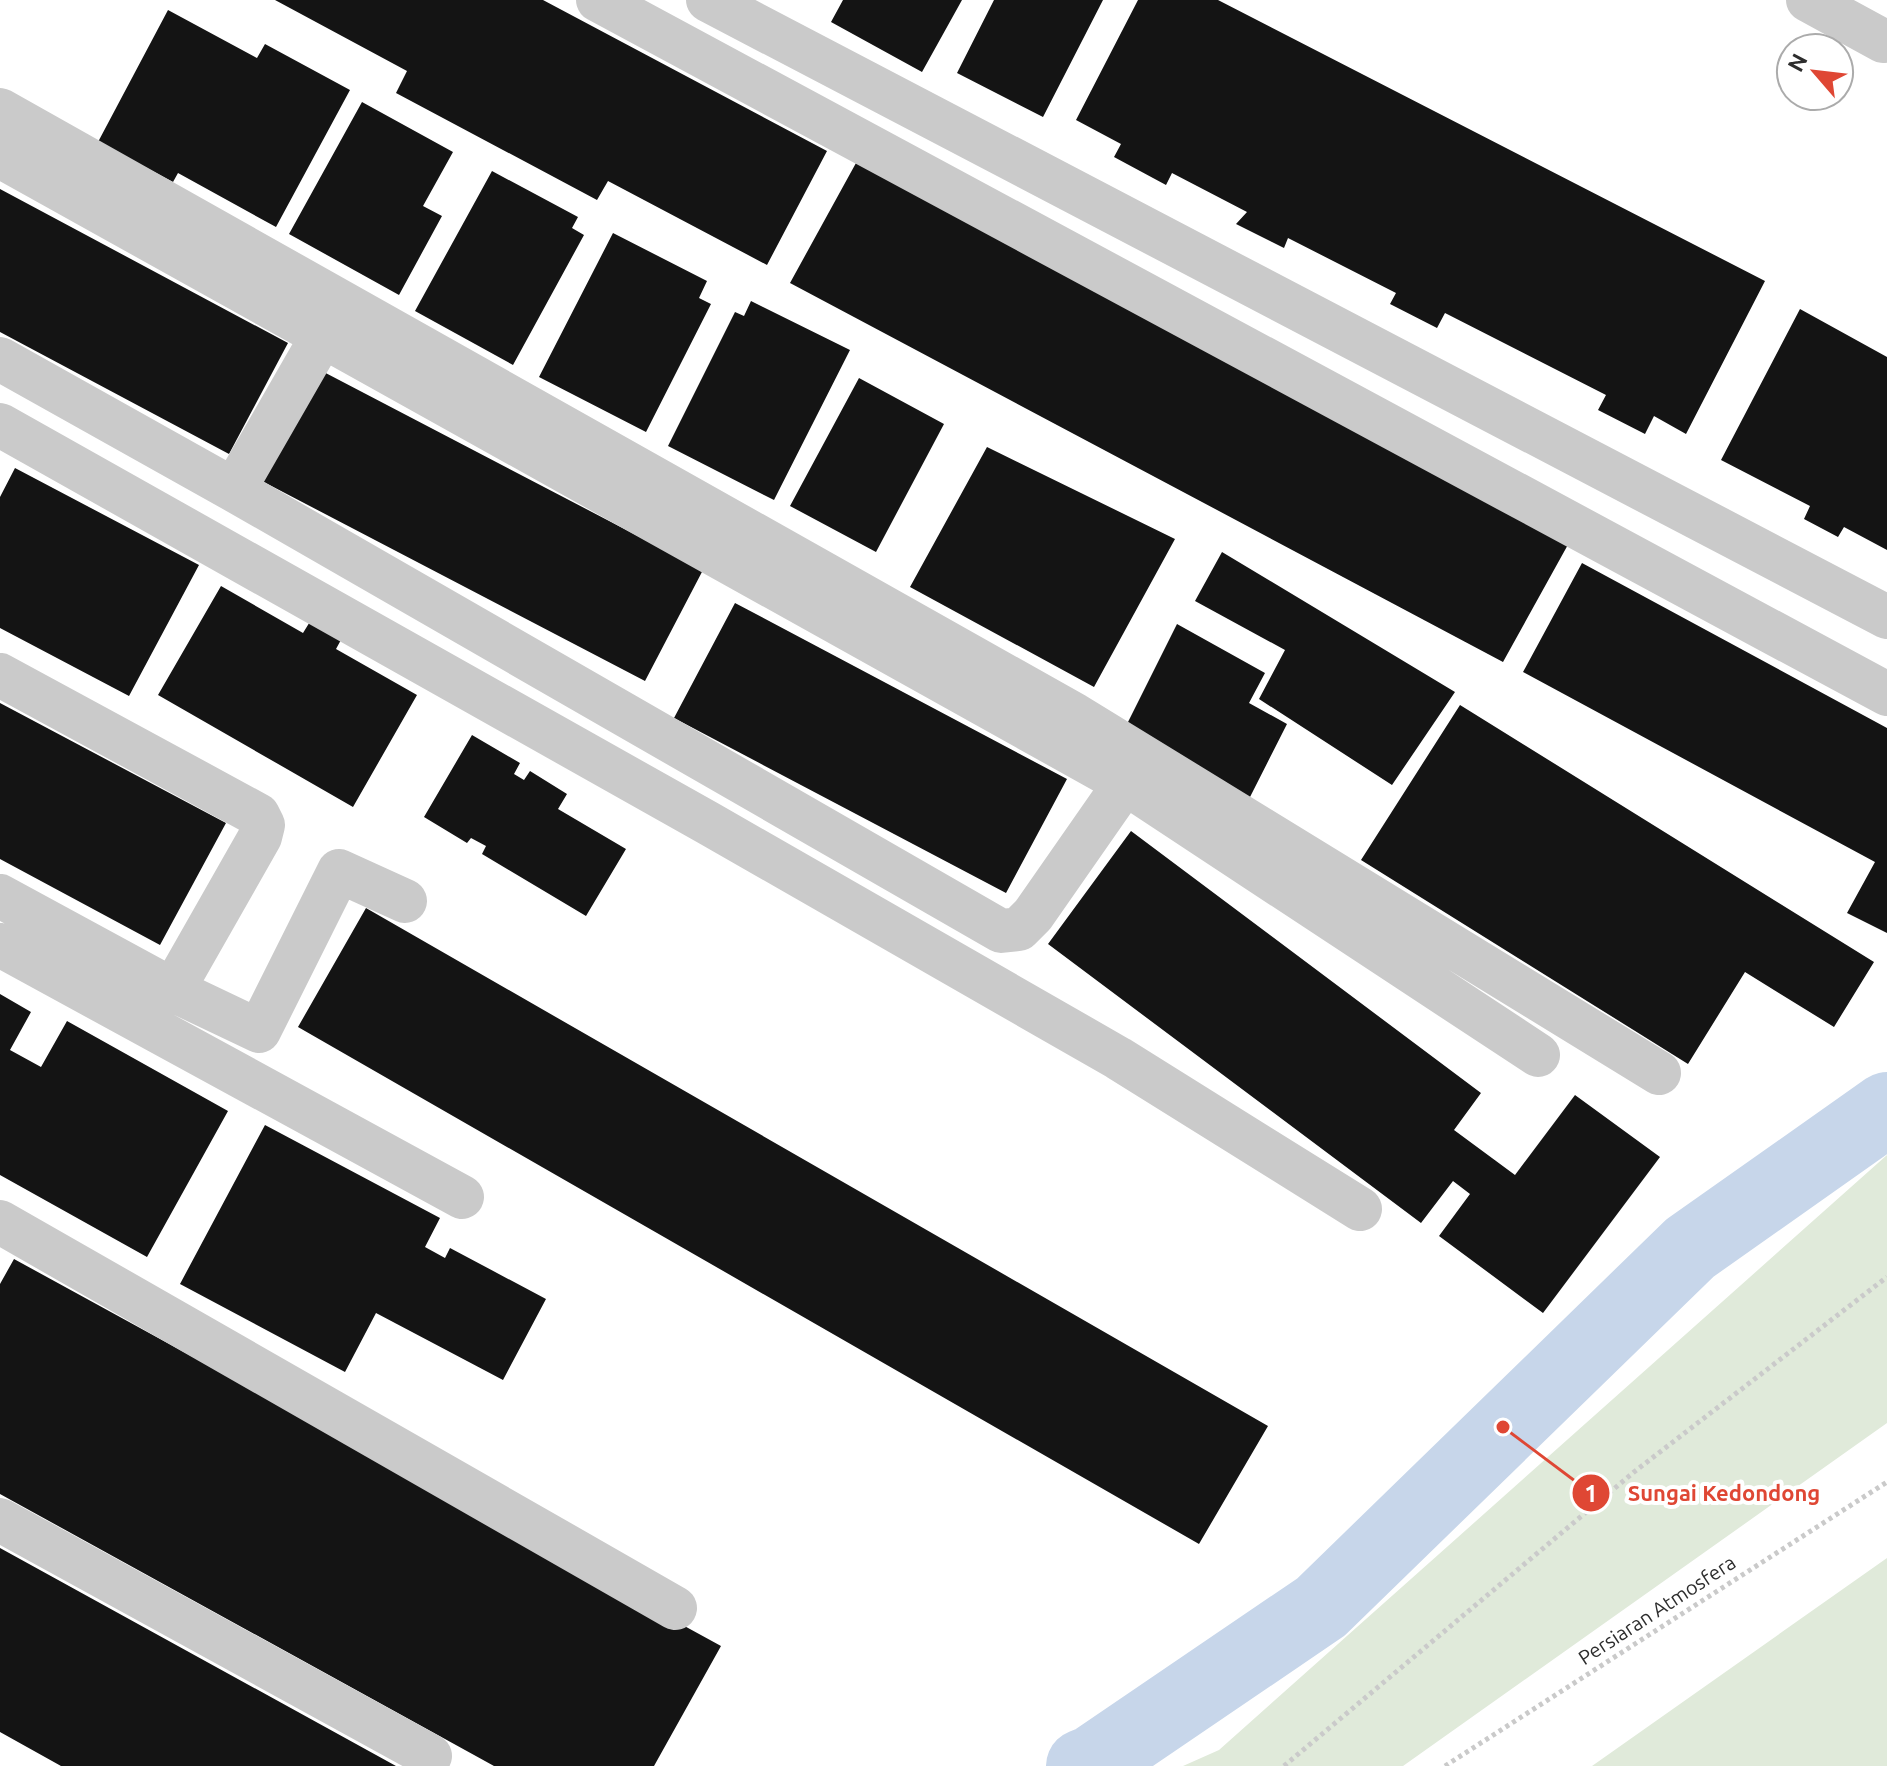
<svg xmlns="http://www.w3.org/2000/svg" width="1887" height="1766" font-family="Ubuntu,sans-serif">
<rect width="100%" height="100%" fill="#fff"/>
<path fill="#e0eada" d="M 1887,1155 L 1887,1423 L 1403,1766 L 1183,1766 L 1219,1750 Z
M 1887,1558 L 1887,1766 L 1592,1766 Z"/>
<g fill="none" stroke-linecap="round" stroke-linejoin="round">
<path stroke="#c7d6ea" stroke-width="74" d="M 1083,1766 L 1093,1762 L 1321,1607 L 1690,1248 L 1887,1109"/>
</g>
<path fill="#141414" d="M 275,0 L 543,0 L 827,151 L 767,265 L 608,181 L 597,200 L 396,93 L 407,71 Z
M 843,0 L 962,0 L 922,72 L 831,22 Z
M 994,0 L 1103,0 L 1043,117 L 957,73 Z
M 1138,0 L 1218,0 L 1765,281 L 1686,434 L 1654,416 L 1645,434 L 1598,410 L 1606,395 L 1445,313 L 1437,328 L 1390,304 L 1396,293 L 1288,238 L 1284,248 L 1236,224 L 1247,212 L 1172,173 L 1166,185 L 1114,157 L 1121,144 L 1076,120 Z
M 168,10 L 257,58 L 265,44 L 350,90 L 276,227 L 178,173 L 173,182 L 98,142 Z
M 362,102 L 453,152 L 423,206 L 442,216 L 399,295 L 289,234 Z
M 856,163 L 1570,541 L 1503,662 L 790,283 Z
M 492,171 L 578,217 L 572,228 L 584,235 L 513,365 L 415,311 Z
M 0,189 L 288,343 L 229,454 L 0,332 Z
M 613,233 L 707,281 L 699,298 L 711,304 L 646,432 L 539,377 Z
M 751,301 L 850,350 L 774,500 L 668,446 L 735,312 L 744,316 Z
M 1800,309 L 1887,357 L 1887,550 L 1844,527 L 1838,537 L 1804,519 L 1810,506 L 1721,460 Z
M 318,369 L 703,570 L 645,681 L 260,480 Z
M 859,378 L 944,424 L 876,552 L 790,506 Z
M 987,447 L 1175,539 L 1094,687 L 910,587 Z
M 15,468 L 199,565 L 129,696 L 0,628 L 0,497 Z
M 1222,552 L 1455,692 L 1392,785 L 1259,699 L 1285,650 L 1195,601 Z
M 1582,563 L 1887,728 L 1887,933 L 1847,913 L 1875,862 L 1523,672 Z
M 221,586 L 303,633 L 311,620 L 342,638 L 336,649 L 417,695 L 353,807 L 158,695 Z
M 735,603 L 1067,779 L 1006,893 L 674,718 Z
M 1177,624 L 1265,673 L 1249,703 L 1287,724 L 1249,799 L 1123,732 Z
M 0,703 L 226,823 L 160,945 L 0,859 Z
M 1460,705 L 1874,962 L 1834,1027 L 1745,972 L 1688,1064 L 1361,860 Z
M 472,735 L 520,763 L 514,774 L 524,780 L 530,771 L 567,794 L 558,809 L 626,849 L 586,916 L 482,854 L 486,846 L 471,838 L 467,843 L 424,817 Z
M 1131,831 L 1481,1093 L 1454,1130 L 1515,1175 L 1575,1095 L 1660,1157 L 1543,1313 L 1439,1236 L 1470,1194 L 1453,1181 L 1421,1223 L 1048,944 Z
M 366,908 L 1268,1426 L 1199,1544 L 298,1027 Z
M 0,994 L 31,1012 L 10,1050 L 41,1067 L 67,1021 L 228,1111 L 147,1257 L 0,1175 Z
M 265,1125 L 440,1218 L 425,1247 L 445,1258 L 450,1248 L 546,1299 L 503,1380 L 376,1313 L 345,1372 L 180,1284 Z
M 14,1259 L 721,1646 L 654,1766 L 494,1766 L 0,1494 L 0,1284 Z
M 0,1548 L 396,1766 L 61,1766 L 0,1732 Z"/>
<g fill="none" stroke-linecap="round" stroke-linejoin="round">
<path stroke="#cacaca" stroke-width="5" stroke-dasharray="4 4" stroke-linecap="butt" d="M 1284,1766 L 1634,1472 L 1887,1277
M 1445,1766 L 1887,1482"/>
<path stroke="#cacaca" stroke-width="44" d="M 598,0 L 1887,694
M 708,0 L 1887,617
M 1808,0 L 1883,41
M 0,110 L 1075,715 L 1659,1073
M 0,156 L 1125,783 L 1538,1055
M 0,359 L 234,490 L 1001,931 L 1019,929 L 1033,915 L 1125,783
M 0,425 L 708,823 L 1118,1058 L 1360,1209
M 234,490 L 323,335
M 0,675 L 258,815 L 263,825 L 260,837 L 173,990
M 0,896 L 173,990 L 259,1031 L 339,871 L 405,901
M 0,945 L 462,1197
M 0,1222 L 675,1608
M 0,1520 L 430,1756"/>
</g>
<g text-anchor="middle" stroke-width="8" stroke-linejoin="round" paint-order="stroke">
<g font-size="20" fill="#2d2d2d" stroke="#fff">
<text transform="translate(1657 1610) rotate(-33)" y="7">Persiaran Atmosfera</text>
</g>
</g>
<path fill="none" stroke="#df4734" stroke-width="3" d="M1503 1427L1591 1493"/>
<g fill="#df4734" stroke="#fff" stroke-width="3">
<circle cx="1503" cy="1427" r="8"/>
<circle cx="1591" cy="1493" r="20"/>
</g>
<g font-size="24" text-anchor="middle" font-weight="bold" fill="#fff">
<text x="1591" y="1502">1</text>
</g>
<g font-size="22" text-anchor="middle" font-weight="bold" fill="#df4734" stroke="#fff" stroke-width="8" stroke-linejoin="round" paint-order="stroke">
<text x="1724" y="1501">Sungai Kedondong</text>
</g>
<g transform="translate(1815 72) rotate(298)"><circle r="38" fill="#ffffff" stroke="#ababab" stroke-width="2"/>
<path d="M0-6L14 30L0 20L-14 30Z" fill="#df4734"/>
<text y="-12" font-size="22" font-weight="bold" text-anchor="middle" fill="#2d2d2d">N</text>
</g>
</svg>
